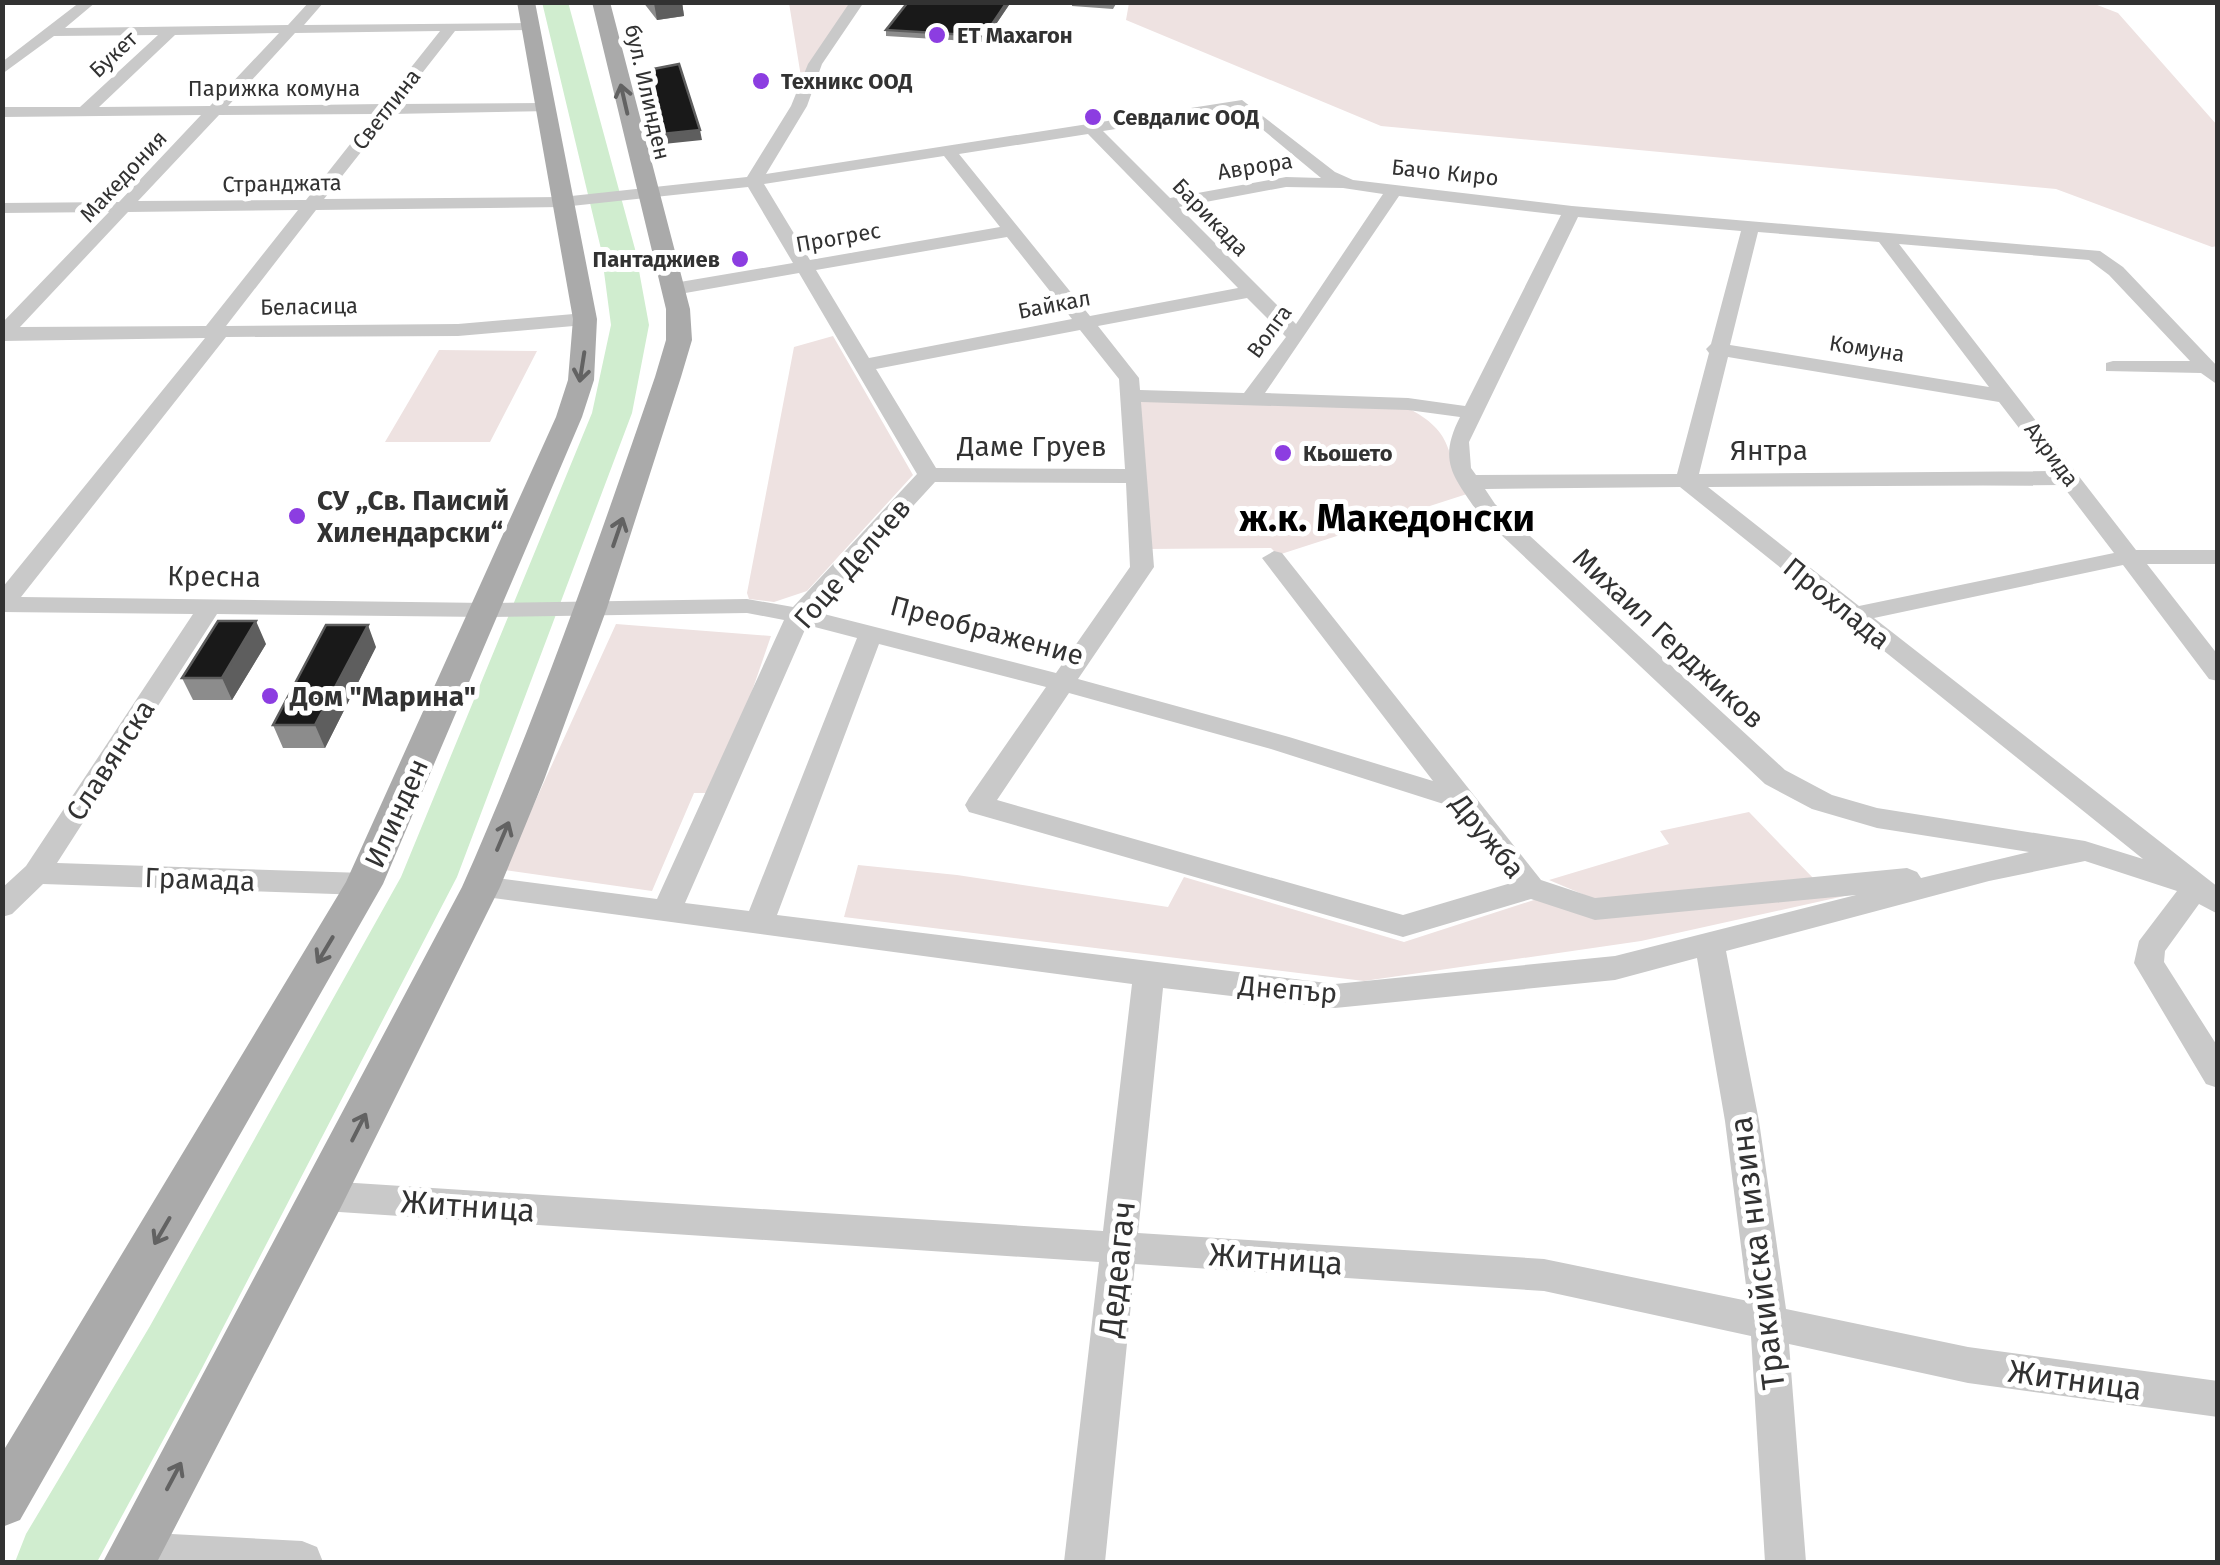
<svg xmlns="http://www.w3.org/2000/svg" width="2220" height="1565" font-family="'Fira Sans',sans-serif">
<rect width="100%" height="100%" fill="#fff"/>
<path fill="#eee2e1" d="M 789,3 L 857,3 L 802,83 Z
M 1129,3 L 2092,3 L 2118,13 L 2217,125 L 2217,246 L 2212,247 L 2056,189 L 1381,126 L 1126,20 Z
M 833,336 L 913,475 L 807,591 L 774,602 L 749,599 L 747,593 L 794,347 Z
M 439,350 L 537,351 L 490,442 L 385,442 Z
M 1137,398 L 1406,407 C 1458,434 1442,451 1467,494 L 1278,555 L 1271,548 L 1146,549 Z
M 616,624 L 771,636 L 721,781 L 711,793 L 694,793 L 652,891 L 504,870 Z
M 1749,812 L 1815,880 L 1601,902 L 1549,880 L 1669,844 L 1660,831 Z
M 858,865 L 957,875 L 1168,907 L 1184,877 L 1404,942 L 1540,898 L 1566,909 L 1885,887 L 1641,941 L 1364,981 L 844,917 Z"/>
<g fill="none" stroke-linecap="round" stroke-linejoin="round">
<path fill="#d0edcf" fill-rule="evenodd" d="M 542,2 L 568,2 L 635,249 L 649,325 L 632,413 L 457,877 L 200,1372 L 97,1562 L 15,1562 L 26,1534 L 150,1326 L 401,877 L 592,413 L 611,325 L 601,249 Z"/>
<path fill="#c9c9c9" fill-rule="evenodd" d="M 80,2 L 96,2 L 65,28 L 288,25 L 309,2 L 324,2 L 304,25 L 536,23 L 536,29 L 531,30 L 455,31 L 398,104 L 546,103 L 554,108 L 552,111 L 391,114 L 324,199 L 562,197 L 747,177 L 791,106 L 808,64 L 850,2 L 864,2 L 822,64 L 807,106 L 766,174 L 1242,100 L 1335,172 L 1353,180 L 1572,206 L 2100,251 L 2123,267 L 2218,367 L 2218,385 L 2201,373 L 2106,371 L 2106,363 L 2113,361 L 2190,361 L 2109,275 L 2089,260 L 1899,244 L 2136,550 L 2218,550 L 2218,564 L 2147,564 L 2218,655 L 2218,681 L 2209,679 L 2123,565 L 1874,618 L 2218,887 L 2218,914 L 2199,904 L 2165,951 L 2164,962 L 2218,1047 L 2218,1088 L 2206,1084 L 2134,963 L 2139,941 L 2177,891 L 2085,861 L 1989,881 L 1726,951 L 1759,1121 L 1786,1309 L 1968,1347 L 2218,1381 L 2218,1417 L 1968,1383 L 1789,1344 L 1806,1562 L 1765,1562 L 1751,1336 L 1544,1291 L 1135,1264 L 1105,1562 L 1064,1562 L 1099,1262 L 324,1211 L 312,1207 L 307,1196 L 312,1185 L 324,1181 L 1103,1231 L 1132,984 L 471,895 L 466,887 L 471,879 L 481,876 L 657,899 L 784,620 L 747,613 L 487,617 L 217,614 L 57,863 L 364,873 L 374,876 L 379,884 L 374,892 L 364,895 L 43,884 L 12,914 L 2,917 L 2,888 L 26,866 L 193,614 L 2,612 L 2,588 L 205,338 L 2,341 L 2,323 L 109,212 L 2,213 L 2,203 L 119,202 L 201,115 L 2,117 L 2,107 L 80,107 L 158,35 L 54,36 L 2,74 L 2,62 ZM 440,31 L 382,104 L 228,106 L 295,33 ZM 279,33 L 210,106 L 99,107 L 175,35 ZM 1239,110 L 1321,178 L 1286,177 L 1170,198 L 1103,131 ZM 374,114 L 306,200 L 138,201 L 219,115 ZM 1088,134 L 1238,288 L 1090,316 L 959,154 ZM 944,156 L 1000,227 L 810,260 L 764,184 ZM 748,187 L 793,263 L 674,283 L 665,289 L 674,295 L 799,273 L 917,474 L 793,607 L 747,599 L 487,603 L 21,597 L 226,337 L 458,336 L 585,325 L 595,319 L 585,313 L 458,324 L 226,326 L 316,210 L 562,207 ZM 1286,187 L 1343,188 L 1383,194 L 1296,324 L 1179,207 ZM 1399,196 L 1561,215 L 1465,406 L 1408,398 L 1265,393 ZM 298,210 L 206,326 L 20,327 L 128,212 ZM 1578,217 L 1741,231 L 1711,344 L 1706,349 L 1709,353 L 1677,474 L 1476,475 L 1471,468 L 1469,442 ZM 1758,232 L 1879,242 L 1989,387 L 1730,345 ZM 1007,237 L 1072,319 L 869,358 L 816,270 ZM 1247,298 L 1286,337 L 1244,393 L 1140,390 L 1139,378 L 1098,326 ZM 1080,330 L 1119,379 L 1125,469 L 936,468 L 876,369 ZM 1728,357 L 1999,402 L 2052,471 L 1699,474 ZM 1141,402 L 1408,410 L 1460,417 C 1437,462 1454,477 1479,514 L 1765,784 L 1812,809 L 1877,828 L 2029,852 L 1921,878 L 1917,872 L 1907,868 L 1595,898 L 1541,880 L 1282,553 L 1274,551 L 1262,558 L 1433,781 L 1289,737 L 1078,679 L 1154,567 ZM 935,482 L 1126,483 L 1130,567 L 1056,673 L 816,612 ZM 2062,485 L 2114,553 L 1859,606 L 1708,487 ZM 1680,487 L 2143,859 L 2085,841 L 1877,808 L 1832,795 L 1785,770 L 1495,504 L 1485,489 ZM 807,625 L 857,638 L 749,911 L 685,903 ZM 879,644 L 1046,687 L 969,798 L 965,805 L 969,812 L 1403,937 L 1531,899 L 1595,920 L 1856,895 L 1615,956 L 1335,984 L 777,915 ZM 1069,693 L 1271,749 L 1453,807 L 1511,883 L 1403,915 L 997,800 ZM 1697,958 L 1725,1121 L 1748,1301 L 1544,1259 L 1138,1233 L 1163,988 L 1335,1008 L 1615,980 Z
M 134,1532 L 302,1541 L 317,1547 L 323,1562 L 118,1562 L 114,1552 L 120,1538 Z"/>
<path fill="#aaa" fill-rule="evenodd" d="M 517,2 L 535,2 L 597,319 L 594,380 L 582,417 L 383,884 L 20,1520 L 2,1527 L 2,1453 L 346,882 L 556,417 L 568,380 L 573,319 Z
M 592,2 L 610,2 L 690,309 L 692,340 L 681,377 L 607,608 L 544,780 L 500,887 L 340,1209 L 157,1562 L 103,1562 L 462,887 C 536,720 596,549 655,377 L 666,340 L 666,309 Z"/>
</g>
<path fill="#8c8c8c" d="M 643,2 L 682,2 L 684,16 L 657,20 Z
M 908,2 L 1011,2 L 984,42 L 886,36 L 886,30 Z
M 1072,2 L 1117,2 L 1113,9 L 1072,6 Z
M 266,644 L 232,700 L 193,700 L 182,678 Z
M 376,647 L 325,748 L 283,748 L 273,725 Z"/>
<path fill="#5e5e5e" d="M 659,2 L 682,2 L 684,16 L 657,20 L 654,3 Z
M 1007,2 L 1011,2 L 984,42 L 984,36 Z
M 700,130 L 702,140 L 654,145 L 652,135 Z
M 256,621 L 266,644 L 232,700 L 222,678 Z
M 368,625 L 376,647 L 325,748 L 315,725 Z"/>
<path fill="#191919" stroke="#5e5e5e" stroke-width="2.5" d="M 908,2 L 1007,2 L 984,36 L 886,30 Z
M 679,64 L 700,130 L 652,135 L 643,71 Z
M 218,621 L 256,621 L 222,678 L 182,678 Z
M 326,625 L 368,625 L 315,725 L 273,725 Z"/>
<defs><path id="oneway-shaft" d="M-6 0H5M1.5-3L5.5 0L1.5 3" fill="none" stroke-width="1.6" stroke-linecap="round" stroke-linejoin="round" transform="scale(2.5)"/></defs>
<g stroke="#626262">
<use href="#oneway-shaft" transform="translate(624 99) rotate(-103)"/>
<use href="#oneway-shaft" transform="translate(582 367) rotate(99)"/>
<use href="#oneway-shaft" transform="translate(618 532) rotate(-71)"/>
<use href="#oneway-shaft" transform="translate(503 836) rotate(-67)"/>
<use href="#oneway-shaft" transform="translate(325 950) rotate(121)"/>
<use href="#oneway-shaft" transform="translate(359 1127) rotate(-63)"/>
<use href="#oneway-shaft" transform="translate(162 1231) rotate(120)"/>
<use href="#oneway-shaft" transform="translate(174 1476) rotate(-62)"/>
</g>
<g fill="#8c3de1" stroke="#fff" stroke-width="4">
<circle cx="937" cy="35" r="10"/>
<circle cx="761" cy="81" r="10"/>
<circle cx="1093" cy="117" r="10"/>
<circle cx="740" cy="259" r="10"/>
<circle cx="1283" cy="453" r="10"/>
<circle cx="297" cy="516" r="10"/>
<circle cx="270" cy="696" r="10"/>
</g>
<g text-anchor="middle" stroke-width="10" stroke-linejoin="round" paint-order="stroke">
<g font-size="22" font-weight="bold" fill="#323232" stroke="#fff" text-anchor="start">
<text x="957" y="43">ЕТ Махагон</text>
<text x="781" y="89">Техникс ООД</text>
<text x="1113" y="125">Севдалис ООД</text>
<text x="720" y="267" text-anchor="end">Пантаджиев</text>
<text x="1303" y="461">Кьошето</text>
</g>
<g font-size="22" fill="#323232" stroke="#fff">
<text transform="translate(113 54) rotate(-43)" y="8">Букет</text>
<text x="274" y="96">Парижка комуна</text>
<text transform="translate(648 92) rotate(77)" y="8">бул. Илинден</text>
<text transform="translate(386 109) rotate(-52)" y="8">Светлина</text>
<text transform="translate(1255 166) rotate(-9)" y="8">Аврора</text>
<text transform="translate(1445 172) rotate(6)" y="8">Бачо Киро</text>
<text transform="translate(123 176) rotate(-47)" y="8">Македония</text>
<text transform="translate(282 183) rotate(-1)" y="8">Странджата</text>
<text transform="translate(1211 217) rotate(46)" y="8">Барикада</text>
<text transform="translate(838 237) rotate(-10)" y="8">Прогрес</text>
<text transform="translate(1054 304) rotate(-11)" y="8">Байкал</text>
<text transform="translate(309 306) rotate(-1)" y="8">Беласица</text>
<text transform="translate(1269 331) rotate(-54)" y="8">Волга</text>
<text transform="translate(1867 348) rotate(9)" y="8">Комуна</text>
<text transform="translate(2052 454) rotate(53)" y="8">Ахрида</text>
</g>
<g font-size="28" fill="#323232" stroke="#fff">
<text x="1032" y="456">Даме Груев</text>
<text x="1769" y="460">Янтра</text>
<text transform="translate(852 563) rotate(-49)" y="10">Гоце Делчев</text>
<text transform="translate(214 576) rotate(1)" y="10">Кресна</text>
<text transform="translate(1837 603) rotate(39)" y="10">Прохлада</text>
<text transform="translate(987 630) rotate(15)" y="10">Преображение</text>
<text transform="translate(1669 638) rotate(43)" y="10">Михаил Герджиков</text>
<text transform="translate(110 760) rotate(-57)" y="10">Славянска</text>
<text transform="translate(396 813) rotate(-66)" y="10">Илинден</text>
<text transform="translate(1488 836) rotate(51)" y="10">Дружба</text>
<text transform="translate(200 879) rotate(2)" y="10">Грамада</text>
<text transform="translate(1288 989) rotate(5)" y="10">Днепър</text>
</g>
<g font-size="28" font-weight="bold" fill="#323232" stroke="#fff" text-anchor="start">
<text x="317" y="510">СУ „Св. Паисий<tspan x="317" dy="32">Хилендарски“</tspan></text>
<text x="290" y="706">Дом "Марина"</text>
</g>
<g font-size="32" fill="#323232" stroke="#fff">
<text transform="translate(468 1206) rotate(4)" y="11">Житница</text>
<text transform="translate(1757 1253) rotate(-97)" y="11">Тракийска низина</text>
<text transform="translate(1276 1259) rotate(4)" y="11">Житница</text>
<text transform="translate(1117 1269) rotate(-84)" y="11">Дедеагач</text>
<text transform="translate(2075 1380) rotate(8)" y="11">Житница</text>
</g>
<g font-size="38" font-weight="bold" fill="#000" stroke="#fff">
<text x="1387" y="531">ж.к. Македонски</text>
</g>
</g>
<rect width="2220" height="1565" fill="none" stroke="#323232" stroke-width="10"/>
</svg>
